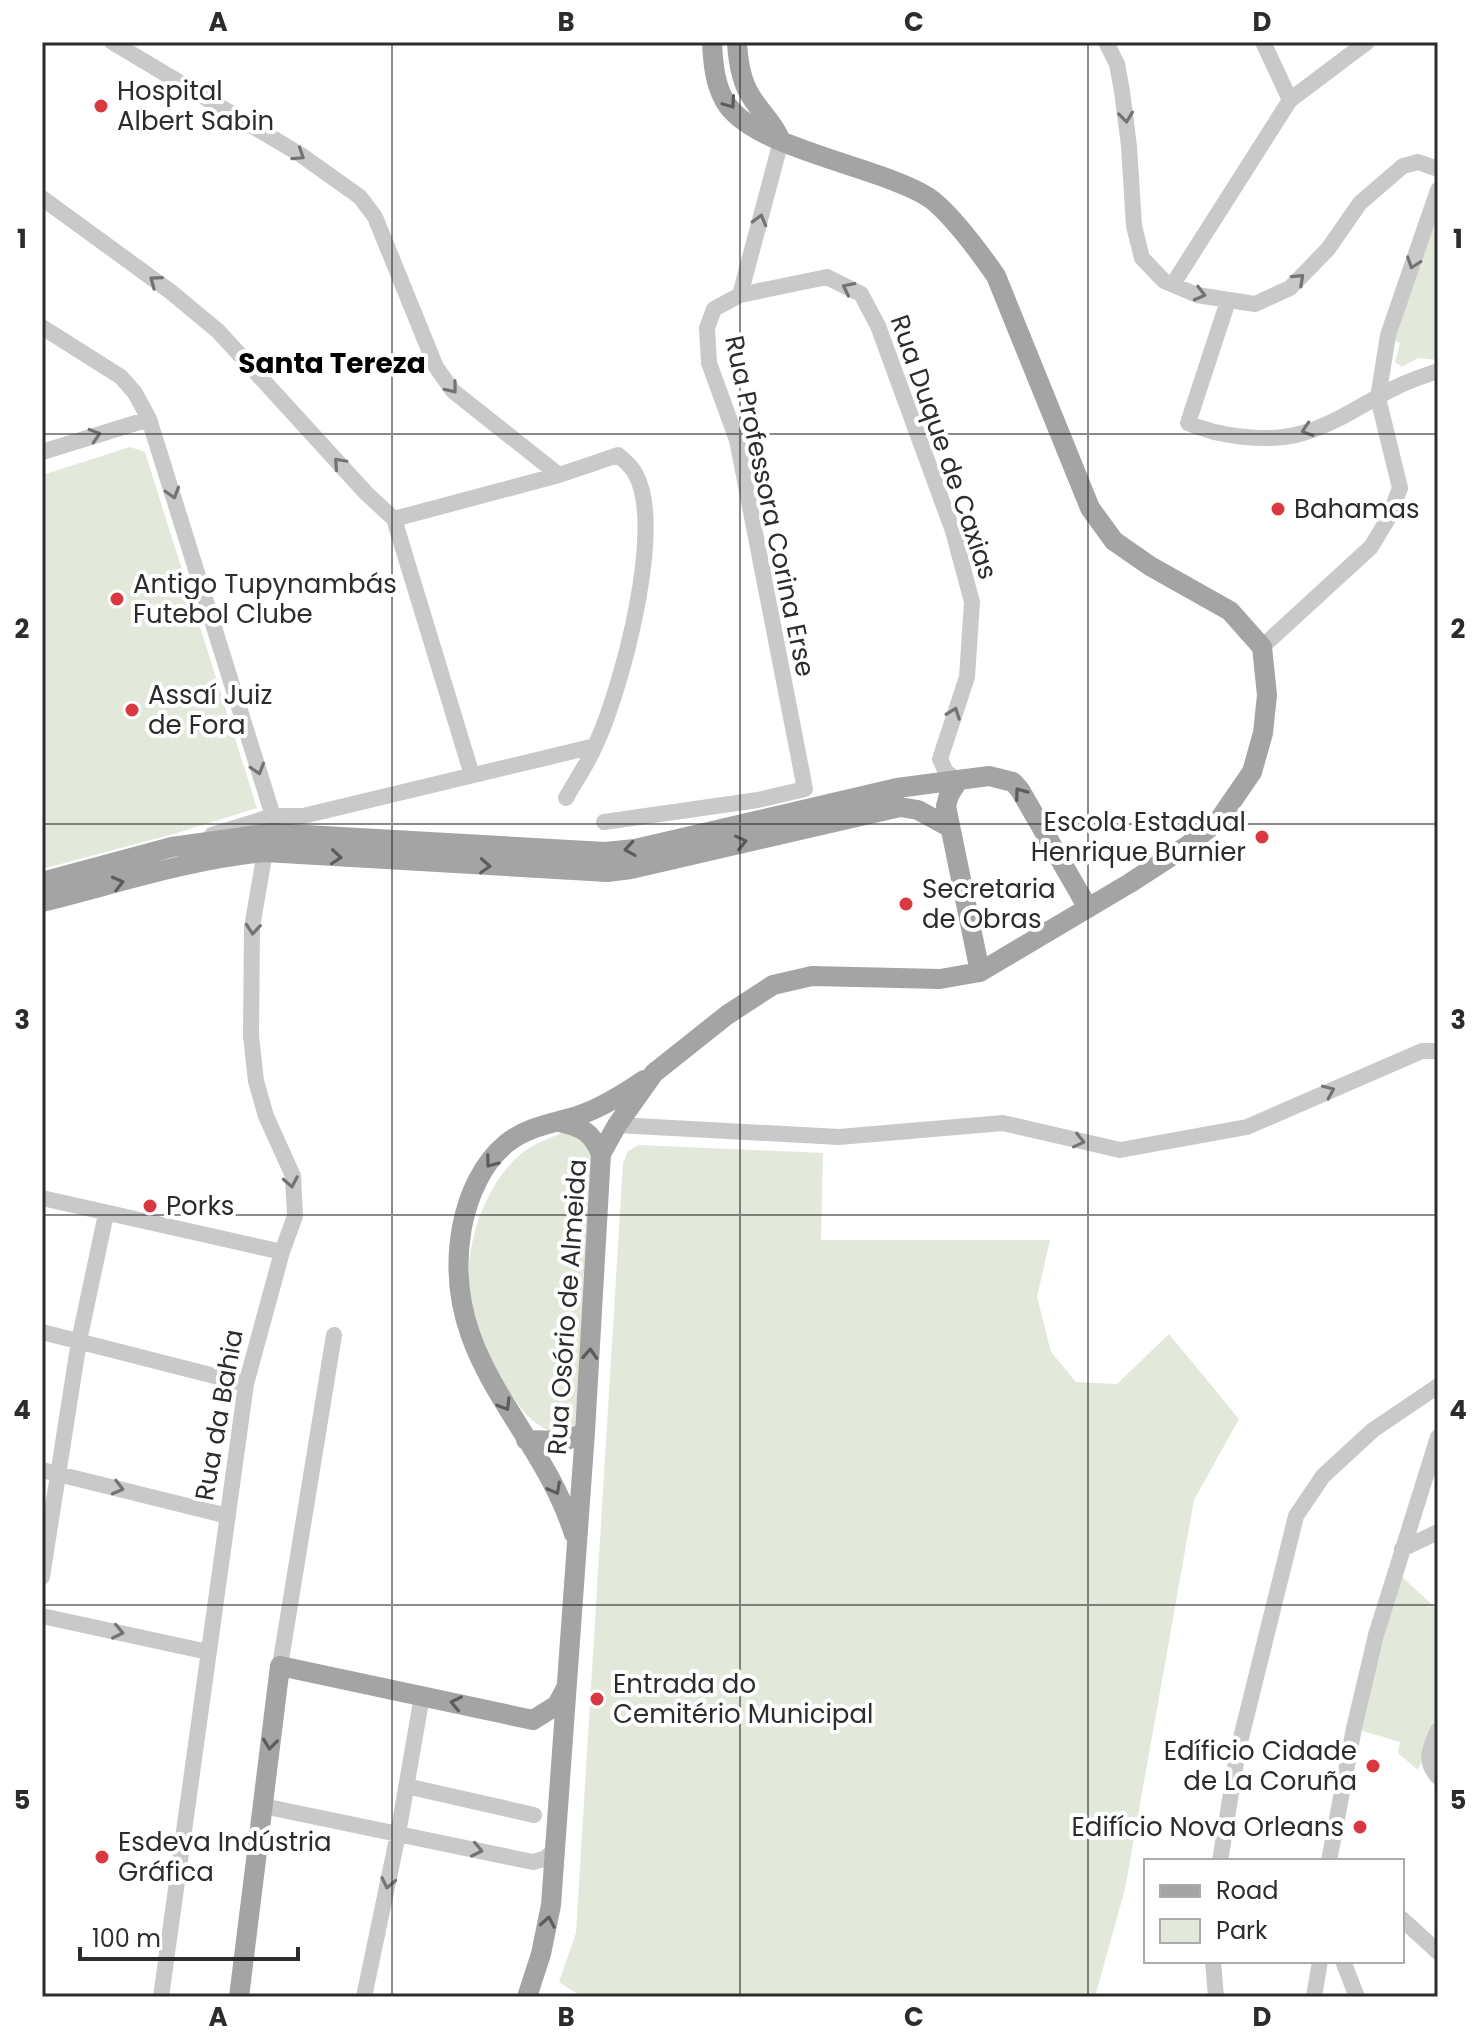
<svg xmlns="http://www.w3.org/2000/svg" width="1480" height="2039" font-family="Poppins,sans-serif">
<rect width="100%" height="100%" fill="#fff"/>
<path fill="#e2e9da" d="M 1438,210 L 1438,360 L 1418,358 L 1402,367 L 1395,362 L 1400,343 L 1392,339 Z
M 130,447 L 145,452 L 257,808 L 177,833 L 42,869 L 42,475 Z
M 566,1131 L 587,1140 L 596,1173 L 575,1425 L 557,1434 C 526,1422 519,1406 502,1379 C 487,1356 474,1327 470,1299 C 462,1249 485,1180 526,1150 C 538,1142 553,1137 566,1131 Z
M 639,1145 L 823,1153 L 821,1240 L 1050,1240 L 1037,1297 L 1051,1352 L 1076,1382 L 1117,1384 L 1169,1334 L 1239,1419 L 1194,1500 L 1125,1889 L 1095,1997 L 582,1997 L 559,1982 L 576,1933 L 623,1163 L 628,1151 Z
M 1398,1573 L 1438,1610 L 1438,1721 L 1418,1770 L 1398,1753 L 1400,1742 L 1359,1730 Z"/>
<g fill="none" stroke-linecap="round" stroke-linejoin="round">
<path stroke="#c9c9c9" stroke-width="16" d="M 112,42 L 301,155 L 360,197 L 375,217 L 436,367 L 453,391 L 559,475
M 1106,42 L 1117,64 L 1122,91 L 1129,146 L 1134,226 L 1142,258 L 1164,281 L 1197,295 L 1255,304 L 1290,288 L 1328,249 L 1360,203 L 1403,166 L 1418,162 L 1438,169
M 1263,42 L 1290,100
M 42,198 L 171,292 L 218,331 L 366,493 L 394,519 L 472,775
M 1173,284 L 1290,100 L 1367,42
M 740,295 L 781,141
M 1228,301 L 1188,423 C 1219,437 1270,443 1303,433 C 1339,423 1369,399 1403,384 C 1414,379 1426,375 1438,371
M 42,327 L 121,377 L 135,393 L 149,419 L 273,816
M 42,452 L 149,419
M 394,519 L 559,475 L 618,455 C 624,460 631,466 635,473 C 666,526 621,690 596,744 C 588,763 576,780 566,798
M 1262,647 L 1371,547 L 1389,517 L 1400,488 L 1378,398 L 1388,335 L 1438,190
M 604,822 L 758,800 L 805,789 L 737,440 L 709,363 L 707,328 L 714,309 L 740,295 L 827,277 L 861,294 L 878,326 L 953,531 L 972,602 L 967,677 L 940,759 L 946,772 L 958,781
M 212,835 L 273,816 L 303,816 L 595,746
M 617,1125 L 839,1137 L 1003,1123 L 1120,1150 L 1247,1127 L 1422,1051 L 1438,1051
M 42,1198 L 282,1252
M 42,1332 L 246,1384
M 42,1470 L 228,1516
M 1402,1549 L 1438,1532
M 42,1577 L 79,1341 L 106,1214
M 42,1616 L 208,1652
M 280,1666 L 334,1335
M 1438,1730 C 1430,1749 1423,1760 1438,1777
M 406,1786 L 534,1815
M 263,1806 L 533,1862 L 544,1859 L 555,1850
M 1220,1861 L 1238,1750 L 1296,1516 L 1323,1476 L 1373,1430 L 1438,1386
M 1329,1861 L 1354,1728 L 1376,1635 L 1438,1437
M 1402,1919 L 1438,1952
M 1213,1961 L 1216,1997
M 1343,1961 L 1357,1997
M 161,1997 L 246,1384 L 282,1252 L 295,1216 L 293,1176 L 266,1116 L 256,1081 L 251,1036 L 252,927 L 265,852
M 364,1997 L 398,1834 L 422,1696
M 1314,1997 L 1320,1961"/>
<path stroke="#a4a4a4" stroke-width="20" d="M 737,42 C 738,62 741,82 752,98 C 762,114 774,123 781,141
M 958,781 L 949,795 L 946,806 L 980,972
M 42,882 L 172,847 L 271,833 L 605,852 L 635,849 L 897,788 L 989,776 L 1013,782 L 1020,790 L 1088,908
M 42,902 C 115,884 190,859 265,852 L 607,872 L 631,869 L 900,807 L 918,810 L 949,827
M 559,1122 C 582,1127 592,1132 601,1154
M 526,1440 L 565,1441 L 585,1432
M 574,1534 C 539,1423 438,1359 462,1227 C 468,1196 482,1163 507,1143 C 528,1126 556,1123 580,1115 C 603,1107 625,1093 644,1080
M 239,1997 L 280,1666 L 533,1720 L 557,1705 L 566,1688
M 527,1997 L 541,1954 L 551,1905 L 585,1432 L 601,1154 L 617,1125 L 654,1073 L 727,1015 L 773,985 L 812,976 L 940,979 L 980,972 L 1130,883 L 1187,846 L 1219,820 L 1252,772 L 1263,733 L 1267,695 L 1262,647 L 1230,611 L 1150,566 L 1114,541 L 1090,508 L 996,276 C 981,254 949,211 928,197 C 878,166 761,150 728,106 C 715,88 713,64 712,42"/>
</g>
<defs><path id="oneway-chevron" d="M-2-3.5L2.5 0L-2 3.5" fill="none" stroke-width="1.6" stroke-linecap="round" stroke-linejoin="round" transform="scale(2)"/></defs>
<g stroke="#5c5c5c">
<use href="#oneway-chevron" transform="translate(730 103) rotate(55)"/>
<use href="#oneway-chevron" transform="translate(1020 793) rotate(-126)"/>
<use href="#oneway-chevron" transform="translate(741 842) rotate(-13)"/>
<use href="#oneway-chevron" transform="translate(630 849) rotate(171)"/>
<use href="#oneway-chevron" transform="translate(336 857) rotate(4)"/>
<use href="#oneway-chevron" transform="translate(485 866) rotate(3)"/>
<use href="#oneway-chevron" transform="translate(118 883) rotate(-14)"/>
<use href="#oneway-chevron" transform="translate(491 1162) rotate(127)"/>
<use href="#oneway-chevron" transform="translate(590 1354) rotate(-87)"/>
<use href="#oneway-chevron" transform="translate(505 1405) rotate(59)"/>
<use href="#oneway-chevron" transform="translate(555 1489) rotate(62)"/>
<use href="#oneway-chevron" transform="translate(456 1703) rotate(-168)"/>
<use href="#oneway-chevron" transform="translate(270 1744) rotate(97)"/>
<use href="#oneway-chevron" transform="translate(548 1922) rotate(-80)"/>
</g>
<g stroke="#737373">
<use href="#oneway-chevron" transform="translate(1126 117) rotate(83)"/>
<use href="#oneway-chevron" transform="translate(299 155) rotate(33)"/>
<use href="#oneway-chevron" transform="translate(760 220) rotate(-75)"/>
<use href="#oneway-chevron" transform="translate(1413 263) rotate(109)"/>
<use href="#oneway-chevron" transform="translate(1299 279) rotate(-43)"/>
<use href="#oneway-chevron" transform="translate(155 281) rotate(-144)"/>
<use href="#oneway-chevron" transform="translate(848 288) rotate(-153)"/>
<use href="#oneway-chevron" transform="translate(1200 294) rotate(14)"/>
<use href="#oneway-chevron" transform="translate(452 388) rotate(51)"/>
<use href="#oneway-chevron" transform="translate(1307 430) rotate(162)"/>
<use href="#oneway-chevron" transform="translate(95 435) rotate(-17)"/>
<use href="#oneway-chevron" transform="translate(339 463) rotate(-132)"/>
<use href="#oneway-chevron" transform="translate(173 493) rotate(73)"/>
<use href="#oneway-chevron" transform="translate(954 713) rotate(-70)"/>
<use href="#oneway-chevron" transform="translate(258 769) rotate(73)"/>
<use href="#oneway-chevron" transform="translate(253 929) rotate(95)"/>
<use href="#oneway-chevron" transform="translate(1329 1091) rotate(-24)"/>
<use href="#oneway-chevron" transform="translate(1079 1141) rotate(13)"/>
<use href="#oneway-chevron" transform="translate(291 1182) rotate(80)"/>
<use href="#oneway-chevron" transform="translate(118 1488) rotate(14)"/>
<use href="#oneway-chevron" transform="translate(118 1632) rotate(12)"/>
<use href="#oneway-chevron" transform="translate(477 1850) rotate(12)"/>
<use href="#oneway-chevron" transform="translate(388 1883) rotate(102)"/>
</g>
<path fill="none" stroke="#2c2c2c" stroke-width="2" stroke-opacity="0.55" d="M 392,42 L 392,1997M 740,42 L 740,1997M 1088,42 L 1088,1997M 42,434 L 1438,434M 42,824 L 1438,824M 42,1215 L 1438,1215M 42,1605 L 1438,1605"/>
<g fill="#d93841" stroke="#fff" stroke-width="3">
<circle cx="101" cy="106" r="8"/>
<circle cx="1278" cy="509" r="8"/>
<circle cx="117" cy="599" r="8"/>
<circle cx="132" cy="710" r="8"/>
<circle cx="1262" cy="837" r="8"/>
<circle cx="906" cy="904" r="8"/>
<circle cx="150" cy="1206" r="8"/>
<circle cx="597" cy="1699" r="8"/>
<circle cx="1373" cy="1766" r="8"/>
<circle cx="1360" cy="1827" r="8"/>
<circle cx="102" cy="1857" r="8"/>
</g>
<g text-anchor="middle" stroke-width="8" stroke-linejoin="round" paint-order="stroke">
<g font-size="26" fill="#2c2c2c" stroke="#fff" text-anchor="start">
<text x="117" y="100">Hospital<tspan x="117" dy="30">Albert Sabin</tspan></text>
<text x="1294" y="518">Bahamas</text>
<text x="133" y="593">Antigo Tupynambás<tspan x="133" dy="30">Futebol Clube</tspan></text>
<text x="148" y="704">Assaí Juiz<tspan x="148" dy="30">de Fora</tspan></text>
<text x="1246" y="831" text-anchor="end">Escola Estadual<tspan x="1246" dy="30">Henrique Burnier</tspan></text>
<text x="922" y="898">Secretaria<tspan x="922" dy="30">de Obras</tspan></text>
<text x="166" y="1215">Porks</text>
<text x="613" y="1693">Entrada do<tspan x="613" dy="30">Cemitério Municipal</tspan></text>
<text x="1357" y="1760" text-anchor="end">Edíficio Cidade<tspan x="1357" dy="30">de La Coruña</tspan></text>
<text x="1344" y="1836" text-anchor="end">Edifício Nova Orleans</text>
<text x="118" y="1851">Esdeva Indústria<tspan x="118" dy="30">Gráfica</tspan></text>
</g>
<g font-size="26" fill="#2c2c2c" stroke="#fff">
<text transform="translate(944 447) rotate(71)" y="9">Rua Duque de Caxias</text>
<text transform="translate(770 506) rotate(78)" y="9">Rua Professora Corina Erse</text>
<text transform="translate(567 1307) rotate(-86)" y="9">Rua Osório de Almeida</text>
<text transform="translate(219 1415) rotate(-80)" y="9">Rua da Bahia</text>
</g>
<g font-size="28" font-weight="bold" fill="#000" stroke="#fff">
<text x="332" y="373">Santa Tereza</text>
</g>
</g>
<rect width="1480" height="2039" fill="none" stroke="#ffffff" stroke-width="88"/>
<rect x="1144" y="1859" width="260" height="104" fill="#ffffff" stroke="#ababab" stroke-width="2"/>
<rect x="1160" y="1885" width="40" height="12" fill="#a4a4a4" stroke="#ababab" stroke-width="2"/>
<text x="1216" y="1899" font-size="24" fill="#2c2c2c">Road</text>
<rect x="1160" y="1919" width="40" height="24" fill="#e2e9da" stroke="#ababab" stroke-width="2"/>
<text x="1216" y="1939" font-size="24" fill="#2c2c2c">Park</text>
<path d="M80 1947v12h218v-12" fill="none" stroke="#2c2c2c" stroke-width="4"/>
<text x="92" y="1947" font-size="24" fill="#2c2c2c" stroke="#ffffff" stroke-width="6" paint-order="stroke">100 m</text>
<rect x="44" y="44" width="1392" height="1951" fill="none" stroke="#2c2c2c" stroke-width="3"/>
<g font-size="26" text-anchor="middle" font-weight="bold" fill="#2c2c2c">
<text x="218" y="31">A</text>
<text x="566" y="31">B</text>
<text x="914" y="31">C</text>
<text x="1262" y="31">D</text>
<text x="22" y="248">1</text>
<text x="1458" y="248">1</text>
<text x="22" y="638">2</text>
<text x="1458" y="638">2</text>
<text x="22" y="1029">3</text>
<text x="1458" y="1029">3</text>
<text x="22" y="1419">4</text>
<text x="1458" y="1419">4</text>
<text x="22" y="1809">5</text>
<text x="1458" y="1809">5</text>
<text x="218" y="2026">A</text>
<text x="566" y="2026">B</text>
<text x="914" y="2026">C</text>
<text x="1262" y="2026">D</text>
</g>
</svg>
